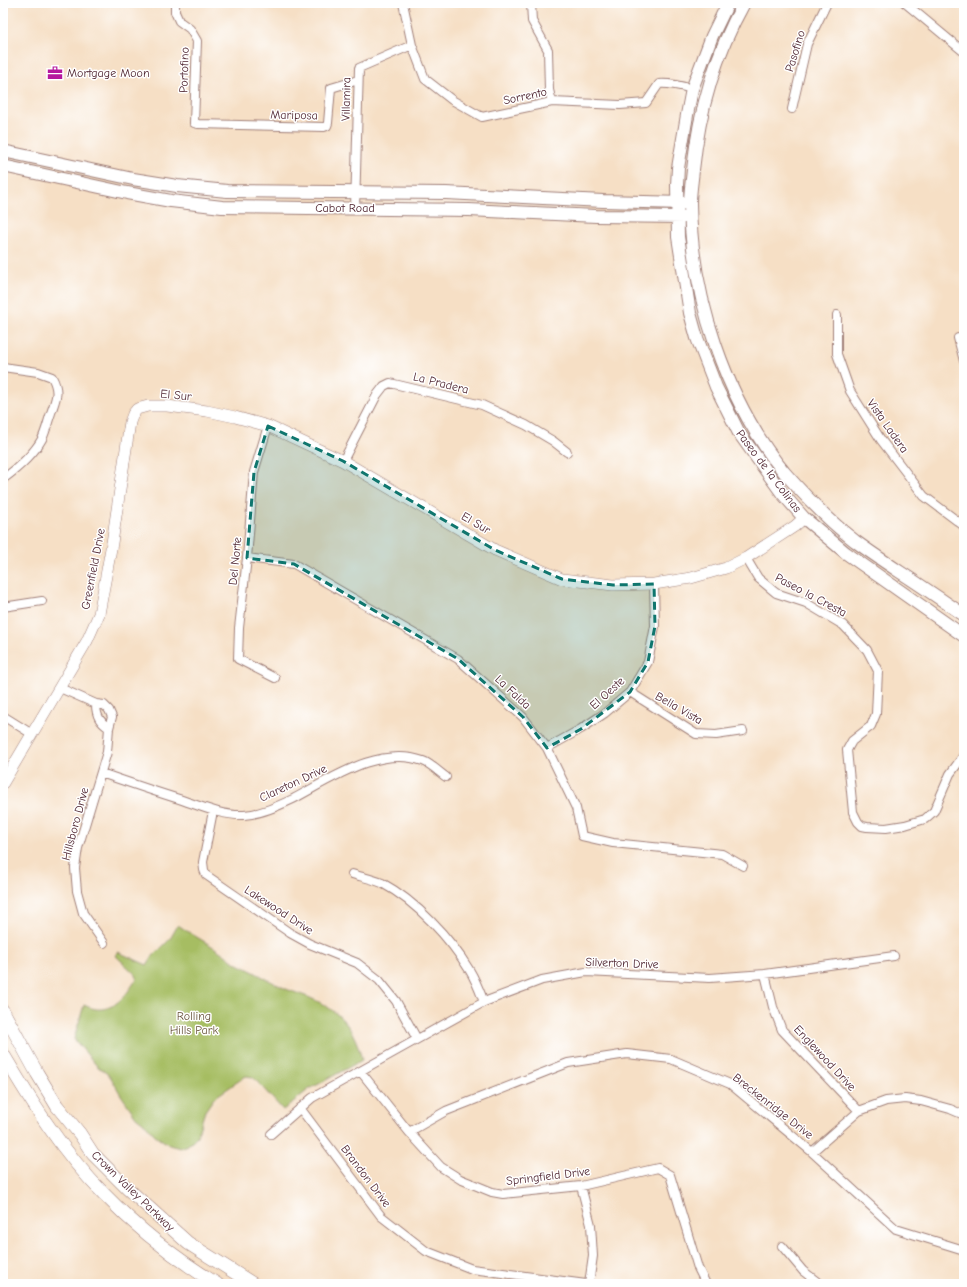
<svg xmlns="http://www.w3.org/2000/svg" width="967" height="1287" font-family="'Comic Neue',sans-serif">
<rect width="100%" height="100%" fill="#fff"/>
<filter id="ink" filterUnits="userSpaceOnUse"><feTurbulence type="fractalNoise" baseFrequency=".025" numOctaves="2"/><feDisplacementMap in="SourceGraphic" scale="8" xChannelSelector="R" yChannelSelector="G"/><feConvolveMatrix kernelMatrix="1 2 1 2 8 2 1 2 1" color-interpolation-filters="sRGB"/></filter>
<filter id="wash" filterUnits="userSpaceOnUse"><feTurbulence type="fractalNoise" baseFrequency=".012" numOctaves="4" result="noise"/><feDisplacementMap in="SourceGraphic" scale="16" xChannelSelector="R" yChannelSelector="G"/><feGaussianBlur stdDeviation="0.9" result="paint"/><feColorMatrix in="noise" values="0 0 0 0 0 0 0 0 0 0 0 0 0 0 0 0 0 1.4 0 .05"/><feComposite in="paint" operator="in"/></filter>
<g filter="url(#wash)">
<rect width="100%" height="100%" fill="#f6dfc5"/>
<path fill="#a6bd62" stroke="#786e46" d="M 178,925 C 196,938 217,947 234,962 C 251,970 268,980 286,989 C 296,993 307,996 317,1001 C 344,1015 355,1031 362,1060 L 308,1090 L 283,1110 L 253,1077 L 246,1076 L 214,1098 L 205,1111 L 197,1136 L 188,1145 L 180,1148 L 169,1145 L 155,1135 L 145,1124 L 136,1117 L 121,1095 L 110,1076 L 97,1066 L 74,1039 L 84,1005 C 109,1018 125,998 137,978 L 136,975 L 115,955 L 118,952 L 147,965 L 152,957 L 170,939 Z"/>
</g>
<g filter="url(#ink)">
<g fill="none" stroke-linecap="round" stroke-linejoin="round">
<g stroke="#a07f78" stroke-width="10">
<path id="minor" d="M 175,3 L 175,12 L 179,21 L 190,29 L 197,41 L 194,123 L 198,124 L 324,127 L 327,126 L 328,123 L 331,88 L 358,80
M 403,3 L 412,45 L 425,79 L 452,100 L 482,117 L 552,102 L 620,105 L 646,103 L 659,84 C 670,83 681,86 692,89
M 531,3 L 532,21 L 548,50 L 549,90 L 552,102
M 905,3 L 964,52
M 792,109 L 807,44 L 827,3
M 355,208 L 359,68 L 412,45
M 837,315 L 837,354 L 850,391 L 881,440 L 924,496 L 964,526
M 958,338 L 964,361
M 3,367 L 38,372 L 52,377 C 60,392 56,398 51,413 C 48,421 46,431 42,439 C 33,455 18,468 3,479
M 268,426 L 254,472 L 247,558 L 239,628 L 238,659 L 275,678
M 343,461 L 377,395 L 384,386 L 390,383 L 482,405 L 526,425 L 553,441 L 567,452
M 247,558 L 294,564 L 458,659 L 523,717 L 547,748 L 576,808 L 582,836 L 613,843 L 722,854 L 743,866
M 746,558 L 758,578 L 776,593 L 806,603 L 843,625 L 867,650 L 878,671 L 876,714 L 871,726 L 852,741 L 847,750 L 853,812 L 858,822 L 862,826 L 867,827 L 886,828 L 905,825 L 925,819 L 934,811 L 950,774 L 964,755
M 3,607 L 42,601
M 60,688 L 96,704 L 104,705 L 109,710 L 112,717 L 109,728 L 107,752 L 78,848 L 75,868 L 77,891 L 83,913 L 104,943
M 630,692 L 696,734 L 716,735 L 743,731
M 96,704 C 96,716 100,722 109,728
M 3,716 L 32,734
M 547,748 L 581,729 L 605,713 L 630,692 L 648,662 L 655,626 L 654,584
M 101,773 C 127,782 153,791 179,799 C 200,806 222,816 244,815 C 261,814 278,806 293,799 C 331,779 379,745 423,761 C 431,764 439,772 446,777
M 213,811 L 203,862 L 204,870 L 206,875 L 290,933 L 310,944 L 357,963 L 379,980 L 396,1001 L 417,1039
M 352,874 C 362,877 373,879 382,883 C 417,902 450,938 470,971 C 476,981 480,992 484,1002
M 765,974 L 773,1007 L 782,1030 L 859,1111
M 361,1072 L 409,1132 L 441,1167 L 460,1179 L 492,1192 L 503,1194 L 581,1186 L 658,1168 L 670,1175 L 698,1268 L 706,1284
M 300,1108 L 381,1216 L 426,1251 L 472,1269 L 586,1284
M 409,1132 L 446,1111 L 568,1063 L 627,1054 L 671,1059 L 730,1084 L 812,1152 L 896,1229 L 964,1250
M 271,1134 L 312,1098 L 484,1002 L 542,980 L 586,972 L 710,978 L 765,974 L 894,956
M 812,1152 L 859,1111 L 886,1101 L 905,1099 L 921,1101 L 950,1109 L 964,1115
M 581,1186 L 591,1225 L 593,1256 L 589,1284
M 782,1246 L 803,1271 L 820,1284"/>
</g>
<g stroke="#a07f78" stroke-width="12">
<path id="tertiary" d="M 3,783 L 87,641 L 99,614 L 112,543 L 130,422 L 133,414 L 137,409 L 148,406 L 167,406 L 207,411 L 235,417 L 268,426 L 343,461 L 495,550 L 562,579 L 613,585 L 654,584 L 691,578 L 726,568 L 746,558 L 795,526 L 804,518"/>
</g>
<g stroke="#a07f78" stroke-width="14">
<path id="secondary" d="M 728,3 L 712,36 L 692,89 L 687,115 L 678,168 L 677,185 L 678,237 L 690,313 L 697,338 L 716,387 L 739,433 L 782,493 L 804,518 L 846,553 L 964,636
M 744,3 C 715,55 699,111 693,170 C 692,181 690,192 690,203 C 691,295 726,401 784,472 C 805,496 829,521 855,541 C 870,552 885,562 900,572 C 922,586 943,601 964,615
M 3,151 L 133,179 L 177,186 L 227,191 L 446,193 L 603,201 L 684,203
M 3,166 L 127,193 L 171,201 L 222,207 L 469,210 L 596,216 L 684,217"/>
</g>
<g stroke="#a07f78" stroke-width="14">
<path id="primary" d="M 3,1011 L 37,1073 L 57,1106 L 80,1134 L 93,1154 L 128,1189 L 188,1243 L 253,1284
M 3,1054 C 32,1103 63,1153 104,1194 C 137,1228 176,1259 217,1284"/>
</g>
<use href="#minor" stroke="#fff" stroke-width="8"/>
<use href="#tertiary" stroke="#fff" stroke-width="11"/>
<use href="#secondary" stroke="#fff" stroke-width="12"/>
<use href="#primary" stroke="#fff" stroke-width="13"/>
</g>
</g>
<path fill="#0f766e" fill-opacity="0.2" stroke="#0f766e" stroke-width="3" stroke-dasharray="8 5" stroke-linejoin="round" d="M 268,426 L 343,461 L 495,550 L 562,579 L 613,585 L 654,584 L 655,626 L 648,662 L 630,692 L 581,729 L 547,748 L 523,717 L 458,659 L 294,564 L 247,558 L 254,472 Z"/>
<defs>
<g id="office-bare" transform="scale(1.2)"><path d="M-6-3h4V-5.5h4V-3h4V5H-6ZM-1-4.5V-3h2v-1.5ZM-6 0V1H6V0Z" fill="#b5179e" stroke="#fff" stroke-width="2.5" paint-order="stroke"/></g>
</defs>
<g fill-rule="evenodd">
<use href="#office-bare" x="55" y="73"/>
</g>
<g text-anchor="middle" stroke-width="3" stroke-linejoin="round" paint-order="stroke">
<g font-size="12" fill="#4a1f2b" stroke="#fff">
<text transform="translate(795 51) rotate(-73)" y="4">Pasofino</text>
<text transform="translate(184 70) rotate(-88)" y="4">Portofino</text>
<text transform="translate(525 96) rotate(-12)" y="4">Sorrento</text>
<text transform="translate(346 99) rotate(-89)" y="4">Villamira</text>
<text transform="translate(294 115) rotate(1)" y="4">Mariposa</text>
<text x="345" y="212">Cabot Road</text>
<text transform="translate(441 383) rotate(14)" y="4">La Pradera</text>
<text transform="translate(176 395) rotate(5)" y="4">El Sur</text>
<text transform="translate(888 426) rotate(55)" y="4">Vista Ladera</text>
<text transform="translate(769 471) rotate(53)" y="4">Paseo de la Colinas</text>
<text transform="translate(476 523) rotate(30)" y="4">El Sur</text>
<text transform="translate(235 561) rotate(-84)" y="4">Del Norte</text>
<text transform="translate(93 569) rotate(-79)" y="4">Greenfield Drive</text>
<text transform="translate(811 595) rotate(28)" y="4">Paseo la Cresta</text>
<text transform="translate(513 692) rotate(43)" y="4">La Falda</text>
<text transform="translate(607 693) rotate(-42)" y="4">El Oeste</text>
<text transform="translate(679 708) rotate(30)" y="4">Bella Vista</text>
<text transform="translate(293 783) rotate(-25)" y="4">Clareton Drive</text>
<text transform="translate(75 824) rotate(-75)" y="4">Hillsboro Drive</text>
<text transform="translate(279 910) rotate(33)" y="4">Lakewood Drive</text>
<text transform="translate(622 963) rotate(2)" y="4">Silverton Drive</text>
<text transform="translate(825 1058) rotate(47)" y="4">Englewood Drive</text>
<text transform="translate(773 1106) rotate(38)" y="4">Breckenridge Drive</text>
<text transform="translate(366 1176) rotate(53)" y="4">Brandon Drive</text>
<text transform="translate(548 1176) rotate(-7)" y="4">Springfield Drive</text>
<text transform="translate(133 1191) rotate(44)" y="4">Crown Valley Parkway</text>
</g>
<g font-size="12" fill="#4a1f2b" stroke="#fff" text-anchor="start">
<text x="67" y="77">Mortgage Moon</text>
</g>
<g font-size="12" fill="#6a563e" stroke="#fff">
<text x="194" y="1020">Rolling<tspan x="194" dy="14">Hills Park</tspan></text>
</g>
</g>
<rect width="967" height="1287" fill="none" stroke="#fff" stroke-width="16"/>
</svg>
